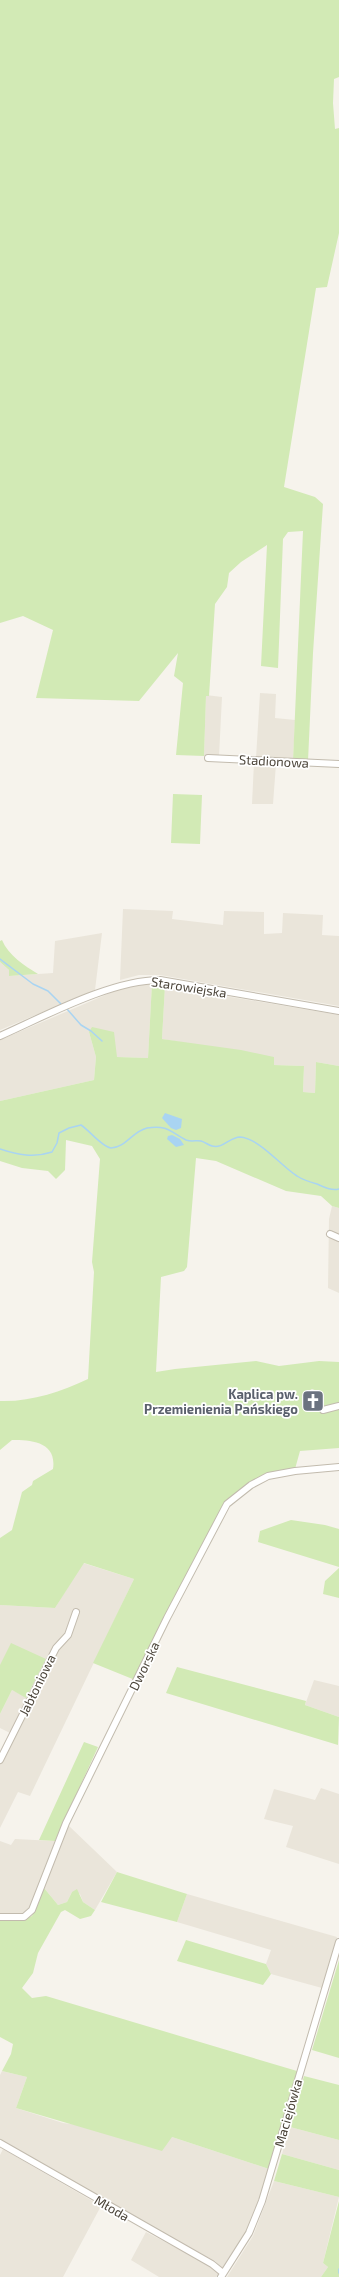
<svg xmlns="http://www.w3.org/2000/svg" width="339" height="2277" font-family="'Exo 2',sans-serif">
<rect width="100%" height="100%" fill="#f6f3ec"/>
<path fill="#eae5da" d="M 260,693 L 276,694 L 275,718 L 295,720 L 293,760 L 256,758 Z
M 206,695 L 222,697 L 219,756 L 204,756 Z
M 254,762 L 276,764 L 273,804 L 252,804 Z
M 123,909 L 173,911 L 172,919 L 223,925 L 224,911 L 264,912 L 264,934 L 282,933 L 283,913 L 323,915 L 322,935 L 339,936 L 339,1006 L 160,975 L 139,975 L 120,980 Z
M 102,933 L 95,990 L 0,1030 L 0,962 L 9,970 L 9,976 L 53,973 L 55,941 Z
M 152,983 L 148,1058 L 117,1057 L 89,1032 L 96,1057 L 94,1080 L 0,1101 L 0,1040 L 117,990 Z
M 165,986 L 339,1015 L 339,1066 L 316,1062 L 315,1093 L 303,1092 L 304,1066 L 274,1065 L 274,1058 L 162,1039 Z
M 332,1206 L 339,1208 L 339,1293 L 328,1288 L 329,1219 Z
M 83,1563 L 134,1579 L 30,1796 L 18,1792 L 0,1828 L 0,1757 L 12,1734 L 0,1728 L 0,1714 L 12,1690 L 26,1697 L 0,1665 L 0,1605 L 55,1608 Z
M 314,1680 L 339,1686 L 339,1717 L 305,1705 Z
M 321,1788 L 339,1794 L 339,1864 L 286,1847 L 293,1826 L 264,1819 L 274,1789 L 315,1800 Z
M 68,1825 L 117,1872 L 95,1910 L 83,1902 L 80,1894 L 72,1892 L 67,1902 L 58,1905 L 44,1888 Z
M 15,1839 L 55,1841 L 28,1912 L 19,1916 L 0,1915 L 0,1841 L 11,1845 Z
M 187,1894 L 337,1937 L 322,1988 L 271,1974 L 266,1964 L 271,1950 L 177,1922 Z
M 2,2071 L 27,2077 L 16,2108 L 63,2123 L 172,2137 L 269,2169 L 254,2220 L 222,2268 L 215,2261 L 106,2202 L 0,2139 L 0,2075 Z
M 290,2127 L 339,2140 L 339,2170 L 282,2154 Z
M 3,2149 L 101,2206 L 63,2277 L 0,2277 L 0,2155 Z
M 274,2181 L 339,2197 L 323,2263 L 328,2267 L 321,2277 L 227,2277 L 253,2236 Z
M 146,2232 L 211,2266 L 219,2273 L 216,2277 L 159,2277 L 131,2260 Z"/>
<path fill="#d2eab5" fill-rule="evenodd" d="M 0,0 L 339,0 L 339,77 L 334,79 L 333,103 L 335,129 L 339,128 L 339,233 L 327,287 L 316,288 L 284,487 L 315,497 L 323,504 L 313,653 L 308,761 L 293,760 L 303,531 L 288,532 L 283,539 L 278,668 L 261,666 L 267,545 L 241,562 L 229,573 L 227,587 L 215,604 L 209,696 L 206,696 L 204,756 L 176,755 L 183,683 L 174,676 L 178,653 L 139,701 L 36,698 L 53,630 L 23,616 L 0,623 Z
M 173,794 L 202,795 L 200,844 L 171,843 Z
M 2,940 C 8,955 25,966 38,974 L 9,976 L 9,970 L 0,962 L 0,941 Z
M 152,983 L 165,986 L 162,1039 L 241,1050 L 274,1057 L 274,1065 L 304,1066 L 303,1092 L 315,1093 L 316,1062 L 339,1066 L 339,1208 L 332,1206 L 321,1196 L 286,1191 L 216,1161 L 196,1158 L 187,1267 L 184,1271 L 161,1277 L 156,1372 L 175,1369 L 256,1361 L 279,1366 L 319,1361 L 339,1362 L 339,1448 L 300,1451 L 295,1469 L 248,1484 L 226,1501 L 135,1680 L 93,1663 L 134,1579 L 84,1563 L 55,1608 L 0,1605 L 0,1538 L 12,1530 L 22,1492 L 32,1485 L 33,1481 L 53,1469 C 57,1442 32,1440 12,1440 L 0,1450 L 0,1401 C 31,1402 60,1392 88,1379 L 94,1272 L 92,1262 L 100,1159 L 92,1146 L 66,1140 L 65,1170 L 56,1179 L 48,1171 L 22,1168 L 0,1161 L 0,1101 L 94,1080 L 96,1057 L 89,1032 L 92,1027 L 114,1032 L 117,1057 L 148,1058 ZM 312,1389 C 324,1393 320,1401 323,1409 L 312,1412 L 308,1411 L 309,1408 L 303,1401 L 305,1393 Z
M 291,1520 L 325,1525 L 339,1529 L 339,1567 L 258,1542 L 260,1531 Z
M 339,1568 L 339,1598 L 323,1594 L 325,1581 Z
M 11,1643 L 46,1659 L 26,1698 L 12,1690 L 0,1714 L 0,1665 Z
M 177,1667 L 306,1701 L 305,1705 L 339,1717 L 338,1745 L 166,1693 Z
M 84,1742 L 98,1747 L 55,1841 L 39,1840 Z
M 117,1872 L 187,1894 L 177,1922 L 101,1902 Z
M 44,1888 L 58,1905 L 67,1902 L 72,1892 L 77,1889 L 83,1902 L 95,1910 L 91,1916 L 80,1919 L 65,1910 L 61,1912 L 38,1953 L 33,1973 L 22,1988 L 32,1998 L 46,1996 L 297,2071 L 269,2169 L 172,2137 L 162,2151 L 16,2108 L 27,2077 L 2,2071 L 11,2054 L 13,2044 L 0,2037 L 0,1919 L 22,1920 L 32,1916 Z
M 186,1940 L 266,1964 L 271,1974 L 263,1985 L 177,1961 Z
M 339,1960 L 339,2058 L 312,2050 Z
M 304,2076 L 339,2085 L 339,2140 L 290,2127 Z
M 282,2154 L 339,2170 L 339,2197 L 274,2181 Z
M 339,2201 L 339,2277 L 321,2277 L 328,2267 L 323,2263 Z"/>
<path fill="#a9d4f2" d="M 165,1113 L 182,1119 L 181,1128 L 176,1130 L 171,1128 L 162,1118 Z
M 172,1135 L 180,1139 L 184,1145 L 176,1147 L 167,1139 L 168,1136 Z"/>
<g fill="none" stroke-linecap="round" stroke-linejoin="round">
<path stroke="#a9d4f2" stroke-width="1.5" d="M 0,959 L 33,984 L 48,991 L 62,1005
M 67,1009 L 81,1025 L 91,1031 L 102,1041
M 0,1149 C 18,1155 34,1158 52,1152 L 57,1143 L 59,1133 L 69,1128 L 81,1125 C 89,1130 102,1147 111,1148 C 125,1148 133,1131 147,1128 C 169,1125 170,1132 186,1140 C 192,1142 196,1140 201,1141 C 205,1142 208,1145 212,1146 C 223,1149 230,1137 240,1137 C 259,1138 282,1167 297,1176 C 303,1180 310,1182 317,1184 C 324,1187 331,1191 339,1189
M 339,2269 L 339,2273"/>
<g stroke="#c2bbae" stroke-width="8">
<path id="minor" d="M 208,758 L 339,764
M 0,1036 C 45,1016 111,980 160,980 L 339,1011
M 330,1234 L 339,1238
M 323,1410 L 339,1406
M 0,1760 L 56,1648 L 68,1635 L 76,1612
M 0,1917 L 24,1917 L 32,1910 L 66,1823 L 167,1618 L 227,1504 L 251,1485 L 268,1476 L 295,1471 L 339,1467
M 0,2143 L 212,2264 L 223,2273
M 221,2277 L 249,2233 L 262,2201 L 339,1942"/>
</g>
<use href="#minor" stroke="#fff" stroke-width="6"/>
</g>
<defs>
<g id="church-square" transform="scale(1.15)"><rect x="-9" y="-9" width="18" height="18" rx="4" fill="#6b7280" stroke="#fff"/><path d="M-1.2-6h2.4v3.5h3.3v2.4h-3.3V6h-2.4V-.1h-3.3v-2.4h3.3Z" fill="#fff"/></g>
</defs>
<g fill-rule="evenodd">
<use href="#church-square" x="313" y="1401"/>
</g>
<g text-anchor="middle" stroke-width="3.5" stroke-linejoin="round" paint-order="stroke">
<g font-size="13" fill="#4b4439" stroke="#fff">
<text transform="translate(274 761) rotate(3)" y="5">Stadionowa</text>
<text transform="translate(189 987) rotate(9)" y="5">Starowiejska</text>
<text transform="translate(144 1666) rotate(-64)" y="5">Dworska</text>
<text transform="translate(37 1685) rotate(-64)" y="5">Jabłoniowa</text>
<text transform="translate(288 2113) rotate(-74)" y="5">Maciejówka</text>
<text transform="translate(112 2208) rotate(30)" y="5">Młoda</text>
</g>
<g font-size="13" font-weight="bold" fill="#5b616d" stroke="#fff" text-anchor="end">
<text x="298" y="1399">Kaplica pw.<tspan x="298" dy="15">Przemienienia Pańskiego</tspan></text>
</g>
</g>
</svg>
